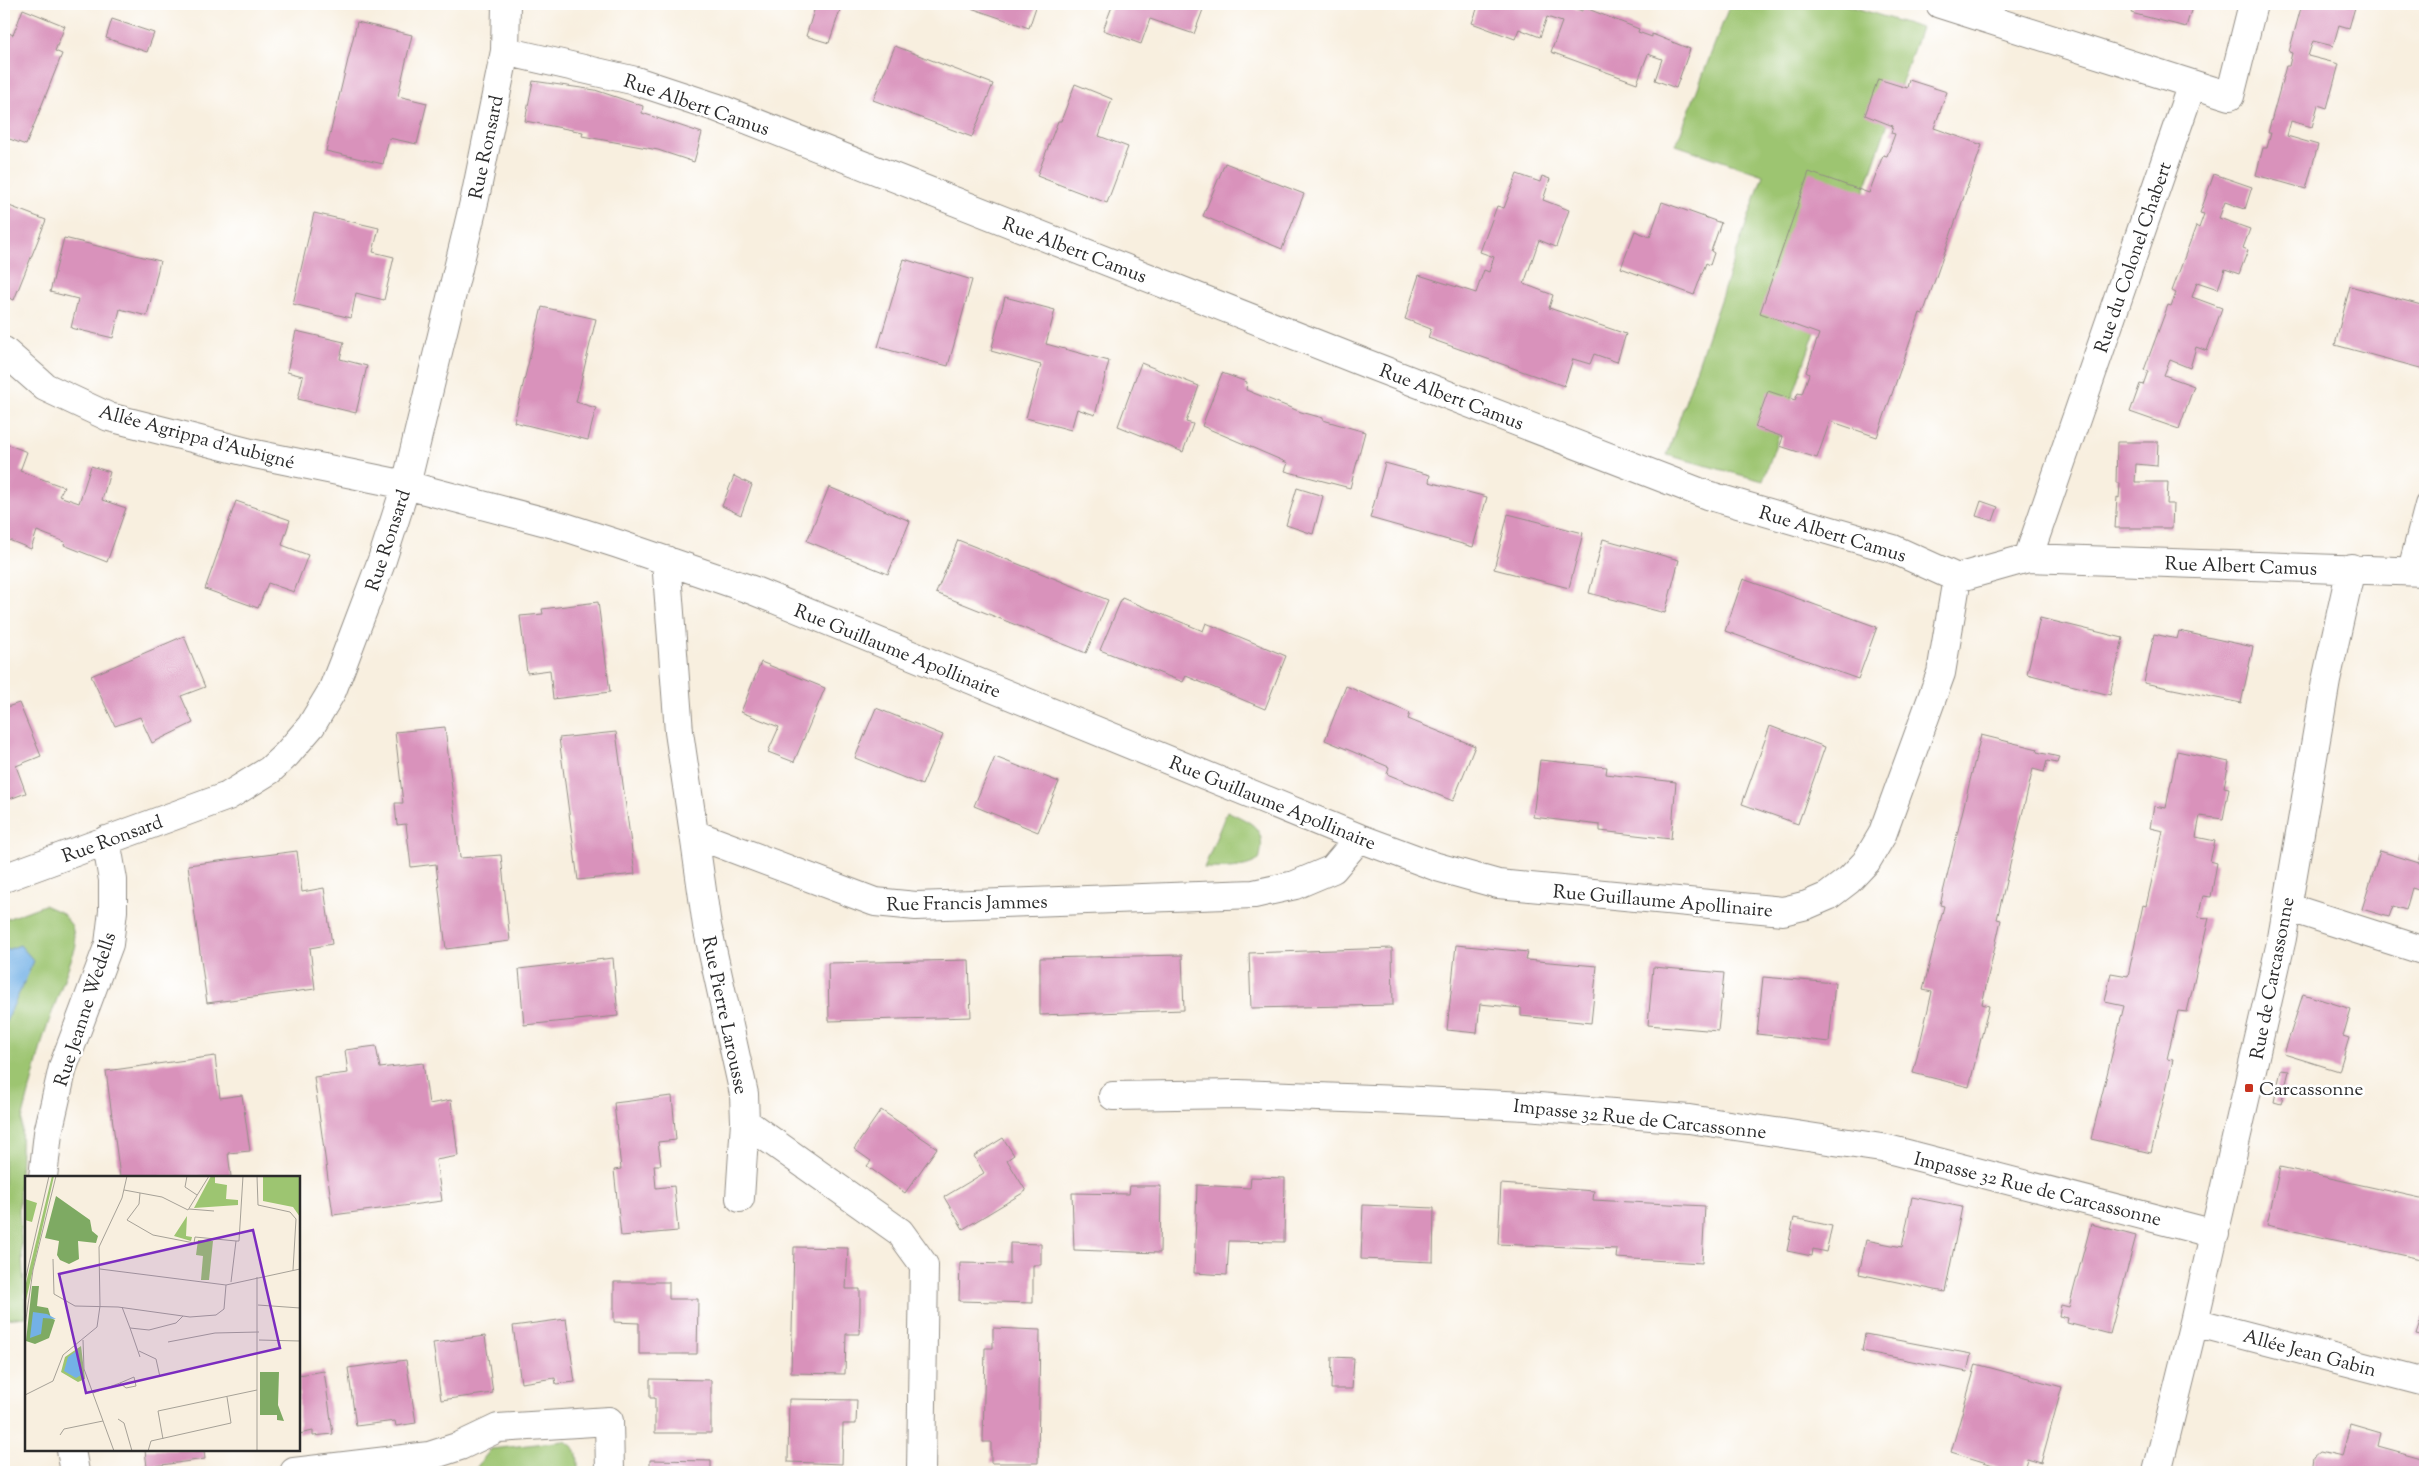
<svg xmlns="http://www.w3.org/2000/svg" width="2429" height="1476" font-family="'Sorts Mill Goudy',serif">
<rect width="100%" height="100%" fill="#fff"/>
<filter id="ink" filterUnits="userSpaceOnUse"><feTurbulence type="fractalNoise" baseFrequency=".02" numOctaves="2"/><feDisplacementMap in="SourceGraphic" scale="10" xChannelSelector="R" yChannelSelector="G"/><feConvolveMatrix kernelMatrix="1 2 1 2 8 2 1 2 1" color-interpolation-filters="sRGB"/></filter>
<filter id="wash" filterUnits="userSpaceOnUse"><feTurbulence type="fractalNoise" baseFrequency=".0096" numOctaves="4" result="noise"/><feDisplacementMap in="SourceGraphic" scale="20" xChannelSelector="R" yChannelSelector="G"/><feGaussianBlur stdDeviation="1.12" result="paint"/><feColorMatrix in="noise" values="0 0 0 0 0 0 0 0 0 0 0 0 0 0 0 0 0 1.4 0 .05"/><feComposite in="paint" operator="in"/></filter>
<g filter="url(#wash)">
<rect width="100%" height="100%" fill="#f8efdf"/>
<path fill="#9dc571" stroke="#64784e" d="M 1730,4 L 1843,4 L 1921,28 L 1763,481 L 1667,455 L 1763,175 L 1676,145 Z
M 1227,811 C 1252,823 1268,828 1259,860 C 1243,870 1223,868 1204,868 Z
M 44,905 L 62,913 L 72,926 L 76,946 L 44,1035 L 22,1120 L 19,1207 L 26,1317 L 4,1319 L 4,920 Z
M 564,1441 C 579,1448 578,1457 578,1472 L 473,1472 L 491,1449 Z"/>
<path fill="#73b1e6" stroke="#4f6e88" d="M 20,945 L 34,961 L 4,1026 L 4,951 Z"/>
<g id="blocks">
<path fill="#d992bb" d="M 816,4 L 840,10 L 829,43 L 806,36 Z
M 973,4 L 1037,4 L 1029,28 L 971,8 Z
M 1113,4 L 1205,4 L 1194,34 L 1150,19 L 1141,44 L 1103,30 Z
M 1479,4 L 1570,4 L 1569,6 L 1582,11 L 1583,7 L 1639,29 L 1638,32 L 1652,37 L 1652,34 L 1690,49 L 1676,88 L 1655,80 L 1662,59 L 1648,54 L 1637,83 L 1551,52 L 1562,22 L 1547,17 L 1540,37 L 1519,29 L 1515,39 L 1472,23 Z
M 2134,4 L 2193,4 L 2186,27 L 2131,13 Z
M 2302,4 L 2356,4 L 2349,28 L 2339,25 L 2333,46 L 2313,41 L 2308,56 L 2339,64 L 2327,108 L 2318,105 L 2312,127 L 2291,121 L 2287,136 L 2318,145 L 2306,189 L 2256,175 L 2263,148 L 2267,148 L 2271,133 L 2268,133 L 2286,66 L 2289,66 L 2292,53 L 2289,52 Z
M 23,9 L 65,26 L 55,51 L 62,54 L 26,145 L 4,137 L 4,47 L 9,33 L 13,35 Z
M 112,19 L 154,33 L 147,52 L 106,38 Z
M 357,22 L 412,35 L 398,96 L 427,103 L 417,144 L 389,138 L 383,164 L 326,151 Z
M 895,46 L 993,84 L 972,137 L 873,100 Z
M 1878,79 L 1907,88 L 1909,80 L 1947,92 L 1934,128 L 1982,145 L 1923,314 L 1920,313 L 1877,437 L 1830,421 L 1817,458 L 1780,446 L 1783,437 L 1755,427 L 1768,391 L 1795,400 L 1798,393 L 1802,394 L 1809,374 L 1806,372 L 1819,334 L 1760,313 L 1809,172 L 1869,193 L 1883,155 L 1887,156 L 1895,134 L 1891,133 L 1893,126 L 1865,115 Z
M 533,81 L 595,90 L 643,106 L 642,113 L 702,133 L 694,162 L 658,150 L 582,136 L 583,132 L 525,121 Z
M 1075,84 L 1112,99 L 1099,136 L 1128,147 L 1107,203 L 1037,176 L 1058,121 L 1061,121 Z
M 1225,163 L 1304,194 L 1282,249 L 1203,216 Z
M 1517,174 L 1540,182 L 1542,176 L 1550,179 L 1543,200 L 1569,210 L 1556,247 L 1539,240 L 1524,284 L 1553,295 L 1549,308 L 1626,334 L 1617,362 L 1594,354 L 1590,364 L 1573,359 L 1564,386 L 1428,338 L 1431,329 L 1405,319 L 1419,275 L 1476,293 L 1484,270 L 1489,272 L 1494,257 L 1480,252 L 1497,206 L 1504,208 Z
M 2214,174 L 2252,187 L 2245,209 L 2225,202 L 2219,218 L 2250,229 L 2243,248 L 2248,250 L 2239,274 L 2225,269 L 2218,289 L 2197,282 L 2192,297 L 2222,308 L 2207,351 L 2196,347 L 2190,368 L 2170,360 L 2164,375 L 2194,386 L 2179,429 L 2130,412 L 2140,384 L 2143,385 L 2148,371 L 2144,370 L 2168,305 L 2171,306 L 2176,293 L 2172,291 L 2196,226 L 2199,228 L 2204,214 L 2200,213 Z
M 1662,202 L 1721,223 L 1711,251 L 1714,253 L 1710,265 L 1706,263 L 1694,295 L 1621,268 L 1635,231 L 1650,237 Z
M 4,204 L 46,220 L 14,300 L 4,296 L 6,265 L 4,264 Z
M 314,213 L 379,228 L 373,252 L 394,257 L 384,300 L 356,293 L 351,318 L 293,304 Z
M 64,238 L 160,261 L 147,316 L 120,309 L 113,338 L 71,328 L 78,299 L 50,292 Z
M 904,259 L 972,280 L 948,366 L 878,347 Z
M 2350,286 L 2425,306 L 2424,369 L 2335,345 Z
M 1005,297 L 1055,310 L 1046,344 L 1109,361 L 1095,415 L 1077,409 L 1071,430 L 1026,418 L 1041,365 L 991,351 Z
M 542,307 L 596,319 L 576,402 L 596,408 L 588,440 L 514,422 Z
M 296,331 L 344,342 L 340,359 L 367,366 L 356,413 L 298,399 L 303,376 L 287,372 Z
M 1141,363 L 1199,386 L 1186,422 L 1193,424 L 1183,452 L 1118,426 Z
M 1222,373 L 1247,382 L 1246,390 L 1301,412 L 1323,418 L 1323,420 L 1365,432 L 1350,488 L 1285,471 L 1288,463 L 1202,426 Z
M 2117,442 L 2158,442 L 2157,466 L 2136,464 L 2135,482 L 2168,482 L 2167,504 L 2173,504 L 2172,528 L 2115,528 L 2117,497 L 2119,498 L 2120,483 L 2116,483 Z
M 4,443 L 27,452 L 20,471 L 64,487 L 59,496 L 79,503 L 91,466 L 110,472 L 102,500 L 126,508 L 107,562 L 64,545 L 65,542 L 37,531 L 31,549 L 4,538 Z
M 1385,463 L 1430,475 L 1429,482 L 1487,497 L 1473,547 L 1370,518 Z
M 734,476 L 752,485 L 741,515 L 722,506 Z
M 829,487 L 910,521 L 888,574 L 807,541 Z
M 1297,488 L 1323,496 L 1313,534 L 1286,525 Z
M 236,501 L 290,520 L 282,545 L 308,555 L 294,592 L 268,583 L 258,608 L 205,589 Z
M 1981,501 L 1998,507 L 1993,521 L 1976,516 Z
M 1508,514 L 1583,533 L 1569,588 L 1494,569 Z
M 1603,539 L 1679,560 L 1665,613 L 1589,593 Z
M 958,540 L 1108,600 L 1086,653 L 936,593 Z
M 1743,579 L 1877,627 L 1858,679 L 1725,631 Z
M 1122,598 L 1203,631 L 1206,623 L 1286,656 L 1265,709 L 1186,676 L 1183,682 L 1100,650 Z
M 598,602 L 610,692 L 553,699 L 550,670 L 527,673 L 520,616 L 543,614 L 542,609 Z
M 2040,618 L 2123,638 L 2110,695 L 2027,674 Z
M 2179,631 L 2253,647 L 2241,703 L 2144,683 L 2154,634 L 2177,639 Z
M 184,636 L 205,687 L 181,696 L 193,723 L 152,743 L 140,717 L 115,726 L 91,676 Z
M 761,662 L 825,688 L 794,762 L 768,752 L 779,727 L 741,712 Z
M 1346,686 L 1410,713 L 1408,719 L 1475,746 L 1453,801 L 1387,774 L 1389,767 L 1325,740 Z
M 19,703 L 41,756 L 16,766 L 26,793 L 4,801 L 4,708 Z
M 876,708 L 943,735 L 922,785 L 855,758 Z
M 1770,726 L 1825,747 L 1798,824 L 1742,804 Z
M 445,727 L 460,858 L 501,855 L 510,941 L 446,949 L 436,864 L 411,867 L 406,824 L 397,825 L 395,803 L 403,803 L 395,732 Z
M 616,732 L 635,874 L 578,880 L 559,738 Z
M 1981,735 L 2038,749 L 2037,752 L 2059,757 L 2057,763 L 2047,761 L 2044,772 L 2033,769 L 1997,919 L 2001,920 L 1982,1004 L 1989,1006 L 1969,1087 L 1913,1073 L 1932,992 L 1923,990 L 1944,906 L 1940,905 Z
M 2177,751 L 2229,762 L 2224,787 L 2229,788 L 2223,819 L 2200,816 L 2196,837 L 2215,841 L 2210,861 L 2217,863 L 2211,897 L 2203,896 L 2198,917 L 2209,918 L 2187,1012 L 2178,1011 L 2167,1059 L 2173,1060 L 2151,1153 L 2091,1139 L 2124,1006 L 2105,1002 L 2111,973 L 2128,976 L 2143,905 L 2146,906 L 2163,831 L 2150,828 L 2154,806 L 2166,808 Z
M 995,757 L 1059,782 L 1038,832 L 974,806 Z
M 1540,760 L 1607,767 L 1606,774 L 1676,782 L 1671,839 L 1600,831 L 1600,825 L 1533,817 Z
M 297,851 L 302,892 L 324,888 L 332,944 L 310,948 L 315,989 L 207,1003 L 188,865 Z
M 2380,851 L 2419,863 L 2421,854 L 2425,855 L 2425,892 L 2412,888 L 2406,910 L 2393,906 L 2389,917 L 2362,909 Z
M 1456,945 L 1528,952 L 1526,960 L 1597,966 L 1591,1023 L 1521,1016 L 1521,1008 L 1480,1004 L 1477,1033 L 1447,1030 Z
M 1392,948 L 1393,1005 L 1251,1008 L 1249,953 Z
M 1182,955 L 1184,1010 L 1040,1015 L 1040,958 Z
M 613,958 L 618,1016 L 524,1025 L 519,969 Z
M 969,960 L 971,1017 L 829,1021 L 828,963 Z
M 1653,967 L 1724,973 L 1718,1031 L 1648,1025 Z
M 1763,977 L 1835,983 L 1829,1042 L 1757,1034 Z
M 2303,994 L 2351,1009 L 2343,1036 L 2349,1038 L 2339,1071 L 2284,1054 Z
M 376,1046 L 380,1068 L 423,1063 L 429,1104 L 451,1100 L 458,1156 L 436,1160 L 442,1201 L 333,1215 L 314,1077 L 348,1073 L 345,1050 Z
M 215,1056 L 220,1098 L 242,1095 L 250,1151 L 228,1153 L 231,1177 L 120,1177 L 106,1071 Z
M 2281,1070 L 2289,1071 L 2281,1104 L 2274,1102 Z
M 672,1096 L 676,1140 L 658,1142 L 661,1165 L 654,1165 L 656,1188 L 674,1186 L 678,1231 L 621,1236 L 614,1170 L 621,1169 L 614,1103 Z
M 881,1110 L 937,1148 L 905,1193 L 867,1166 L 871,1161 L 854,1149 Z
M 1003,1138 L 1014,1155 L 1007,1160 L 1026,1191 L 963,1229 L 944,1197 L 984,1173 L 974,1156 Z
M 2280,1167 L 2425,1199 L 2425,1260 L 2267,1225 Z
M 1251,1177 L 1285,1178 L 1284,1242 L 1229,1241 L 1227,1275 L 1194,1273 L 1197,1185 L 1250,1188 Z
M 1501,1184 L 1594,1191 L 1593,1200 L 1705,1206 L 1702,1263 L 1616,1258 L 1617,1249 L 1498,1244 Z
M 1130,1186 L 1161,1186 L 1160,1253 L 1074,1250 L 1072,1193 L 1129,1194 Z
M 1912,1197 L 1962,1207 L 1945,1292 L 1859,1274 L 1866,1240 L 1902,1247 Z
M 1363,1205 L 1434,1208 L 1433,1262 L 1361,1259 Z
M 1794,1218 L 1832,1226 L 1826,1252 L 1813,1249 L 1812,1256 L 1787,1251 Z
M 2091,1224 L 2136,1236 L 2110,1334 L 2067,1323 L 2068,1318 L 2059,1316 L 2061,1305 L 2069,1307 Z
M 1010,1243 L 1041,1244 L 1041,1265 L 1033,1265 L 1033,1303 L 959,1301 L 960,1263 L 1010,1264 Z
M 794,1247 L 848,1248 L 846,1289 L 860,1289 L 860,1311 L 859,1334 L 846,1334 L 845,1374 L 791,1373 Z
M 614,1282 L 669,1282 L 669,1299 L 698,1299 L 697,1354 L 639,1354 L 639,1323 L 614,1322 Z
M 2423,1313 L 2425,1314 L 2425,1337 L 2416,1335 Z
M 566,1319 L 575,1382 L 556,1384 L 555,1378 L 521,1383 L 513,1326 Z
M 993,1328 L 1040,1330 L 1038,1463 L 991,1463 L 991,1442 L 983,1442 L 985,1348 L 993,1348 Z
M 1865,1334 L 1971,1354 L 1967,1372 L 1862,1351 Z
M 485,1336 L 493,1393 L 441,1400 L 433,1343 Z
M 1332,1357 L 1354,1358 L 1352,1389 L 1331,1389 Z
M 406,1360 L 416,1423 L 396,1426 L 395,1421 L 356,1426 L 348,1368 Z
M 1976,1364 L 2062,1387 L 2041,1463 L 2027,1459 L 2023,1472 L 2016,1472 L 1951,1452 Z
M 324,1371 L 333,1434 L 313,1436 L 313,1431 L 299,1434 L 299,1375 Z
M 650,1379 L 711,1380 L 711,1433 L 655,1433 L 655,1398 L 650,1398 Z
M 789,1399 L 857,1400 L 856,1424 L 843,1424 L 842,1464 L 788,1462 Z
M 2350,1424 L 2381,1433 L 2378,1446 L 2425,1459 L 2425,1472 L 2312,1472 L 2314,1457 L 2320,1452 L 2342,1457 Z
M 145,1450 L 204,1450 L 205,1459 L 147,1467 Z
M 650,1460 L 711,1461 L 711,1472 L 650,1472 Z"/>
</g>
</g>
<g filter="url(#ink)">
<use href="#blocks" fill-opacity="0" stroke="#928d85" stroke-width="1"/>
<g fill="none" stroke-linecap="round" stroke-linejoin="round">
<g stroke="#928d85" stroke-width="21">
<path id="lane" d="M 2407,571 L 2425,503"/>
</g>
<g stroke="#928d85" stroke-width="30">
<path id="street" d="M 1940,4 L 2192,84
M 505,51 L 636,81 L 718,108 L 1365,363 L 1707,495 L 1893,549 L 1957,578 L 2028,558 L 2425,572
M 4,351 L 45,387 L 109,417 L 255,454 L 406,485 L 565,527 L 618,544 L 752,590 L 1359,838 L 1437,867 L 1498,884 L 1783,911 L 1807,905 L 1828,896 L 1849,880 L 1866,862 L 1882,835 L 1941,673 L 1957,578
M 2028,558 L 2192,84 L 2230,96 L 2253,4
M 666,560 L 679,732 L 694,834 L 875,902 L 916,906 L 1254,894 L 1295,885 L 1333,869 L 1359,838
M 694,834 L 707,926 L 744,1094 L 745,1122 L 740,1198
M 4,878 L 228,796 L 270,770 L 287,754 L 311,726 L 332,691 L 343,663 L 382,560 L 406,485 L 475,198 L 505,51 L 506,4
M 2287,907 L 2425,951
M 1113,1096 L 1238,1094 L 1399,1100 L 1526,1106 L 1689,1119 L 1888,1149 L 2215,1234
M 745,1122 L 900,1232 L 924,1265 L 921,1472
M 43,1177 L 48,1133 L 63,1067 L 109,944 L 113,911 L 113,880 L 106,840
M 2194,1322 L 2425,1382
M 71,1450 L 75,1472
M 294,1472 L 429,1456 L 460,1446 L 498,1428 L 609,1421 L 610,1472
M 2157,1472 L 2194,1322 L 2282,938 L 2326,681 L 2351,568"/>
</g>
<use href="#lane" stroke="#fff" stroke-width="19"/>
<use href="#street" stroke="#fff" stroke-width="28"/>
</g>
</g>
<rect fill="#c8321e" stroke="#fff" stroke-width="2" x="2244" y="1083" width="10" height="10" rx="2.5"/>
<g text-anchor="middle" stroke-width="5" stroke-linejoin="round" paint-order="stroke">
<g font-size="19" fill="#2b2b2b" stroke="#fff">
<text transform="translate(697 104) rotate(19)" y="7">Rue Albert Camus</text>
<text transform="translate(485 147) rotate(-78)" y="7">Rue Ronsard</text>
<text transform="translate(1075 249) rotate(21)" y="7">Rue Albert Camus</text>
<text transform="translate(2132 257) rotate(-71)" y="7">Rue du Colonel Chabert</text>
<text transform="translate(1452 396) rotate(21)" y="7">Rue Albert Camus</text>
<text transform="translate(197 436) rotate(15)" y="7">Allée Agrippa d'Aubigné</text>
<text transform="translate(1833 533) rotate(17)" y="7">Rue Albert Camus</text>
<text transform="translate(387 540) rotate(-72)" y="7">Rue Ronsard</text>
<text transform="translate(2241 565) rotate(2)" y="7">Rue Albert Camus</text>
<text transform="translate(898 650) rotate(22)" y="7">Rue Guillaume Apollinaire</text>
<text transform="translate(1273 802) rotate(22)" y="7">Rue Guillaume Apollinaire</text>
<text transform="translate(112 838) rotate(-20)" y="7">Rue Ronsard</text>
<text transform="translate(1663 900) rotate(5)" y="7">Rue Guillaume Apollinaire</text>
<text transform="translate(967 902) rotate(-1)" y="7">Rue Francis Jammes</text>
<text transform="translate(2271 978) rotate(-79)" y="7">Rue de Carcassonne</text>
<text transform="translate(84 1009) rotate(-72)" y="7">Rue Jeanne Wedells</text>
<text transform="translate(726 1015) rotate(78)" y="7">Rue Pierre Larousse</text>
<text transform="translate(1640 1118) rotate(6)" y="7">Impasse 32 Rue de Carcassonne</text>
<text transform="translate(2038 1188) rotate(14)" y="7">Impasse 32 Rue de Carcassonne</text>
<text transform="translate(2310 1352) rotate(15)" y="7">Allée Jean Gabin</text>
</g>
<g font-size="19" fill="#2b2b2b" stroke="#fff" text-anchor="start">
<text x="2259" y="1095">Carcassonne</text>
</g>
</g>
<g transform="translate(25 1176)">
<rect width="275" height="275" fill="#f8efdf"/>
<path d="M 27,0 L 29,0 L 0,129 L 1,107 ZM 186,0 L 190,0 L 190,7 L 202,9 L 201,23 L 213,24 L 213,29 L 169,32 ZM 238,0 L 275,0 L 275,41 L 268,31 L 238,25 ZM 0,23 L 12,27 L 7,46 L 0,44 ZM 162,40 L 161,60 L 167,61 L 166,65 L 149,60 ZM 173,64 L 188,65 L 184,104 L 176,104 L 178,80 L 171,79 ZM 56,170 L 60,203 L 53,206 L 36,196 L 40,181 Z" fill="#9dc571"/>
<path d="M 31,20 L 65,44 L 67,55 L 73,60 L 71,67 L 53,65 L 54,83 L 44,88 L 35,84 L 32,79 L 34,65 L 20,62 ZM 7,110 L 14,110 L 12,130 L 23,132 L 26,142 L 30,144 L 24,162 L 10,168 L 1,165 ZM 235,196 L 254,196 L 253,229 L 259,245 L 252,244 L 252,239 L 235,239 Z" fill="#7eaa63"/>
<path d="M 8,136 L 22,138 L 31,143 L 18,142 L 16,158 L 5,162 ZM 53,174 L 56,199 L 51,202 L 39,195 L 43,181 Z" fill="#73b1e6"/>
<path fill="none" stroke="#a6a197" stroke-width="1" d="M 162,0 L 160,11 L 172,19M 232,0 L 233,29 L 265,36 L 271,43 L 268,94M 99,14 L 137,21 L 163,34 L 184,0M 115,17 L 114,28 L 102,44 L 128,59 L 169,67 L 170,61 L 211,65M 164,33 L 189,35M 28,83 L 29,118 L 50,130 L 93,131 L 165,141 L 191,139 L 199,133 L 201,109M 75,93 L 201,109 L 275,93M 0,105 L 24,0M 206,106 L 211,65 L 214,65 L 218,0M 233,129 L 275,132M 97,131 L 105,152 L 124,154 L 151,147 L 158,140M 0,150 L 8,94 L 31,0M 105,152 L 115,181M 58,164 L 59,193 L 89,275M 234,164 L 275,165M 143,166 L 190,157 L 234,156M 114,175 L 131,183 L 135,201M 68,217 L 95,207 L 101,212 L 111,210 L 109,201 L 95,207M 0,219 L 28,205 L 38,179 L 72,151 L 75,130 L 74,71 L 97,22 L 102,0M 93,243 L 99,247 L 107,275M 35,259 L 39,253 L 78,245M 138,263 L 133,235 L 232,214M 123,275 L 126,265 L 206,247 L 202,221M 232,275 L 232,101"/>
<path fill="#7b2cbf" fill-opacity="0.15" stroke="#7b2cbf" stroke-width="2.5" d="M 228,54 L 255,172 L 61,217 L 34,98 Z"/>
<rect width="275" height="275" fill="none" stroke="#2b2b2b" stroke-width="2.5"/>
</g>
<rect width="2429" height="1476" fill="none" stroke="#fff" stroke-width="20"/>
</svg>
